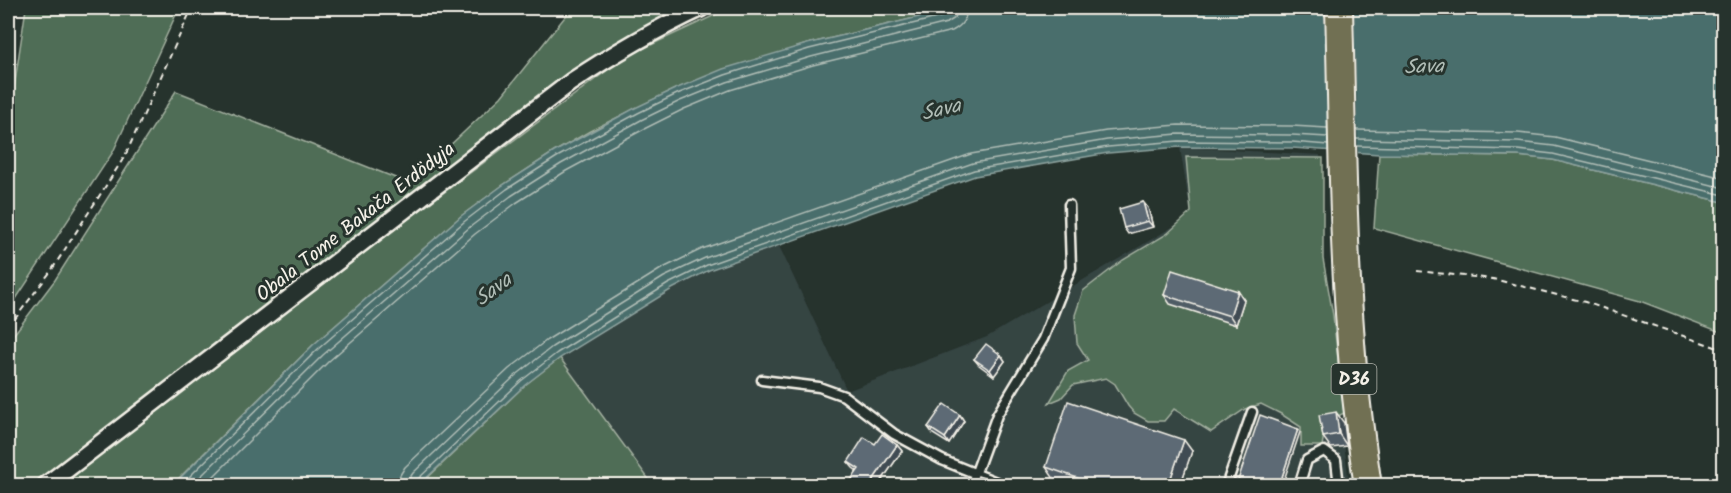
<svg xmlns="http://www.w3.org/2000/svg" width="1731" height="493" font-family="Kalam,sans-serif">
<rect width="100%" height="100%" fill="#26332d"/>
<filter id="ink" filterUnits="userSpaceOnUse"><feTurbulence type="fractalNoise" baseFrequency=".0167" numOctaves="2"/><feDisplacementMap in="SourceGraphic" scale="12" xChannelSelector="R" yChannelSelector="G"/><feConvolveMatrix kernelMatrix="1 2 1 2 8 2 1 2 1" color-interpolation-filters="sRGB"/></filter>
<g filter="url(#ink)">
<path fill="#364443" d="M 1180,147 L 1320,155 L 1324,275 L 1349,485 L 653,485 L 560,358 L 672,289 L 709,270 L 779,246 L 847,391 L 987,337 L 1191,216 Z"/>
<path fill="#506d56" stroke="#a2af9f" stroke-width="1.5" d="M 26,8 L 179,8 L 113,152 L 8,311 L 8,128 Z
M 572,8 L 697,8 L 613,51 L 40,485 L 8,485 L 8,342 L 55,280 L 176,91 L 398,179 L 407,186 L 501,97 Z
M 730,8 L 956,8 L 807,44 L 675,89 L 590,131 L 554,152 L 503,185 L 461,216 L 313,345 L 172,485 L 60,486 L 415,214 L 625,57 Z
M 1379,154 L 1518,156 L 1553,160 L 1723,202 L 1723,333 L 1640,301 L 1374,228 Z
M 1186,157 L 1323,158 L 1323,259 L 1333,315 L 1344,413 L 1326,422 L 1322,446 L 1301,446 L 1301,427 L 1281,414 L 1261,404 L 1245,409 L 1211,432 L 1174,409 L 1164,421 L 1148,421 L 1134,413 L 1128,406 L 1115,384 L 1106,378 L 1073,385 L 1061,398 L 1049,403 L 1068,371 L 1088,360 L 1077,343 L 1075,315 L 1083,291 L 1123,260 L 1167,234 L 1191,212 Z
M 560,358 L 653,485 L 419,486 L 525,385 Z"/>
<path fill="#496e6c" stroke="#8da29e" stroke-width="1.5" d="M 956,8 L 1723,8 L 1723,202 L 1553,160 L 1518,156 L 1379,154 L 1292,148 L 1180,147 L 1108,153 L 975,176 L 709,270 L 672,289 L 560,358 L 525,385 L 419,485 L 172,486 L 313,345 L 461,216 L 503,185 L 554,152 L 635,108 L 675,89 L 723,69 L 807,44 Z"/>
<path fill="#26332d" d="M 1324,8 L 1354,8 L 1358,155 L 1328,154 Z"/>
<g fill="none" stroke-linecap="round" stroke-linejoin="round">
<path stroke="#b0bdb6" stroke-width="1.5" d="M 1356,130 L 1518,133 L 1555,137 L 1724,178
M 1356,139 L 1518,142 L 1554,146 L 1724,188
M 1356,146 L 1518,150 L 1553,154 L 1724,195
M 180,486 L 318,349 L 465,221 L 507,189 L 557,157 L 638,113 L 677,94 L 725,75 L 809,49 L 945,16 L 950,13 L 950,8
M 191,486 L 323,355 L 470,227 L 511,196 L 561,164 L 641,120 L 680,101 L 727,82 L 811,57 L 947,23 L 955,18 L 958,8
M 204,486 L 329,361 L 475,234 L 516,203 L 566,171 L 646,128 L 684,109 L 730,90 L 813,65 L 952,31 C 962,26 967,19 967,8
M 399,486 L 400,475 L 405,467 L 509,369 L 547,340 L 661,269 L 702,249 L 971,154 L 1106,131 L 1178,125 L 1292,126 L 1327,128
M 408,486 L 409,479 L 413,473 L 515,376 L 552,347 L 664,277 L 705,258 L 973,163 L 1107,140 L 1178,134 L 1292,135 L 1328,137
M 415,486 L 418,479 L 521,381 L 557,353 L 668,284 L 707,265 L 974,170 L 1108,147 L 1179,141 L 1292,142 L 1328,145"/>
<g stroke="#f4f1e8" stroke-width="13">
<path id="service" d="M 762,380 L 819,387 L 844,396 L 894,434 L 942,460 L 1006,486
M 971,486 L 997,415 L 1043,339 L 1071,268 L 1069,205
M 1226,486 L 1252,412
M 1299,486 L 1307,460 L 1324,451 L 1336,460 L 1339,486"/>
</g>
<g stroke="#f4f1e8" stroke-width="21">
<path id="minor" d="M 45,486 L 571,82 C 613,54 656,29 701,8"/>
</g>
<g stroke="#f4f1e8" stroke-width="30">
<path id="primary" d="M 1339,8 C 1342,114 1342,221 1350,327 C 1353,380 1360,433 1368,486"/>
</g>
<path stroke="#f4f1e8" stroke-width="2" stroke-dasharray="6 4.5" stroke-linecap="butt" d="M 1417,271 L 1493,279 L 1585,302 L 1724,350
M 8,328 L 51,271 L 125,156 L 192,8"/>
<use href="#service" stroke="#26332d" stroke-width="8"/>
<use href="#minor" stroke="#26332d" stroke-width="16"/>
<use href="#primary" stroke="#716f52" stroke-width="26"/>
</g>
<path fill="#505c65" stroke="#f4f1e8" stroke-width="1.5" d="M 1143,202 L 1148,208 L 1153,227 L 1128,234 L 1124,228 Z
M 1238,291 L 1244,300 L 1236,325 L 1170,304 L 1164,295 Z
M 1001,355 L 1005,361 L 994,376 L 979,365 L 974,359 Z
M 960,415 L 964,421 L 949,444 L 933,434 L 928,427 Z
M 1344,423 L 1347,446 L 1331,448 L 1323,437 Z
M 875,444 L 897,445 L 902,451 L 878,486 L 847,486 L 857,471 L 853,468 L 848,462 Z
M 1192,451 L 1180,486 L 1074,486 L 1054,479 L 1046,467 Z"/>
<path fill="#414b52" stroke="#f4f1e8" stroke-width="1.5" d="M 1143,202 L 1148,208 L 1153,227 L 1148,221 Z
M 1238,291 L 1244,300 L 1236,325 L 1230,316 Z
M 1001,355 L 1005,361 L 994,376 L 990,370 Z
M 1336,412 L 1344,423 L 1347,446 L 1339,434 Z
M 960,415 L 964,421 L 949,444 L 945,438 Z
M 1298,429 L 1300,432 L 1282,486 L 1279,486 Z
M 1184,440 L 1192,451 L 1180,486 L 1168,486 Z
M 897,445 L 902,451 L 878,486 L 869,486 Z"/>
<path fill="#5d6b75" stroke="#f4f1e8" stroke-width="1.5" d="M 1143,202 L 1148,221 L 1124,228 L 1119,209 Z
M 1172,270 L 1238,291 L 1230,316 L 1164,295 Z
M 986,344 L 1001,355 L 990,370 L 974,359 Z
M 1068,401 L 1184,440 L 1168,486 L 1100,486 L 1046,467 Z
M 944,404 L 960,415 L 945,438 L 928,427 Z
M 1336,412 L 1339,434 L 1323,437 L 1319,415 Z
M 1260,415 L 1298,429 L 1279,486 L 1236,486 Z
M 882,434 L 897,445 L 869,486 L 847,486 L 859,469 L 848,462 L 864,437 L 875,444 Z
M 978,476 L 1006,486 L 975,486 Z"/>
</g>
<g text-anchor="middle" stroke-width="6" stroke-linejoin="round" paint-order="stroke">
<rect fill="#26332d" stroke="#b6b8b0" stroke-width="1.5" x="1331.5" y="364" width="45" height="30" rx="4.5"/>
<g font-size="18" font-weight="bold" fill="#f4f1e8">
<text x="1354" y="385">D36</text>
</g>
<g font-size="20" fill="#f4f1e8" stroke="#26332d">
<text transform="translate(355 221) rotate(-38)" y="7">Obala Tome Bakača Erdödyja</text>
</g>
<g font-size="21" font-style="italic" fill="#b0bdb6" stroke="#26332d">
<text transform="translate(1424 66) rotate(-2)" y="7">Sava</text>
<text transform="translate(941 109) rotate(-13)" y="7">Sava</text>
<text transform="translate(493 289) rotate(-37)" y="7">Sava</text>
</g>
</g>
<rect width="1731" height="493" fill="none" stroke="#26332d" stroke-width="30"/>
<rect x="15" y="15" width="1701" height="463" fill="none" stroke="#f4f1e8" stroke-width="2" filter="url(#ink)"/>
</svg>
